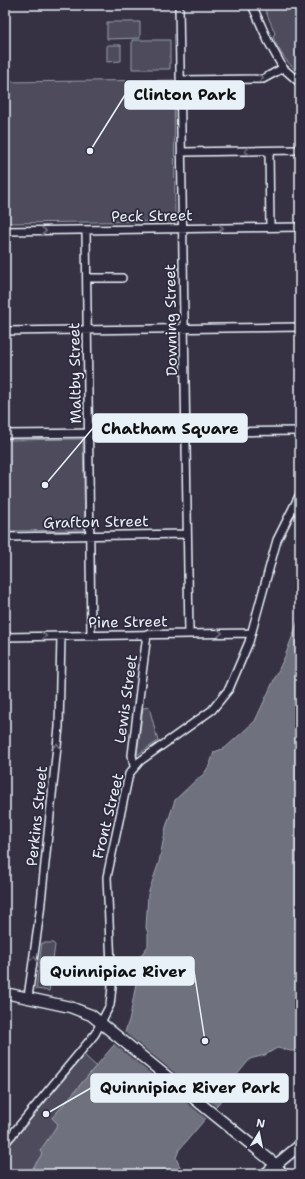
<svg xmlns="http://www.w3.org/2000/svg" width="305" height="1179" font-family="'Shantell Sans',sans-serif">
<rect width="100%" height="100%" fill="#363244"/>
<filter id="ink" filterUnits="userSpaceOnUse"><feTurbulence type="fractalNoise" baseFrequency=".025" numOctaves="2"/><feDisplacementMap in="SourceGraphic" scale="8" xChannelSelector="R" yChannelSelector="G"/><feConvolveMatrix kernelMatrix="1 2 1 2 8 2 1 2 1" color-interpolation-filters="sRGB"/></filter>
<g filter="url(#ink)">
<path fill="#4d4b5c" stroke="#9a9eaa" d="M 263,5 L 300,5 L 300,74 C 288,64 279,52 273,37 L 275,33 Z
M 107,22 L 140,22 L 140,38 L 107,39 Z
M 132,40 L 170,40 L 170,69 L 132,69 Z
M 107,45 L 121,45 L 121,61 L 107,62 Z
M 174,80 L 175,221 L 5,223 L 5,82 Z
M 83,439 L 85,530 L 5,531 L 5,440 Z
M 149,707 L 158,741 L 137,755 L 143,708 Z
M 42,943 L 53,943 L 55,945 L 49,991 L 36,989 Z
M 84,1055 L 96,1066 L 53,1118 L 59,1124 L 40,1151 L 43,1154 L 29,1174 L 5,1174 L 5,1151 Z"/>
<path fill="#70717f" stroke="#a0a4af" d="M 300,616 L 300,1051 L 291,1051 L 277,1048 L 265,1055 L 250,1059 L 236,1076 L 223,1098 L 179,1150 L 176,1158 L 181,1169 L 181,1174 L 29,1174 L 42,1154 L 40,1151 L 58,1124 L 52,1118 L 125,1032 L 130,1017 L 141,955 L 148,946 L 148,933 L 146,928 L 148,894 L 159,862 L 166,827 L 175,800 L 196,780 L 204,774 L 210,764 L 214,752 L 225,748 L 255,721 L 285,656 Z"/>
<path fill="#363244" d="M 123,1031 L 217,1107 L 207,1119 L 113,1043 Z"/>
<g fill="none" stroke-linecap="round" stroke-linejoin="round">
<g stroke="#e8f1f8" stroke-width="10">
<path id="street" d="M 179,5 L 189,634
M 252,5 L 268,41 L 283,68 L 300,83
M 181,80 L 263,79 L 283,68
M 269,151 L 270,227
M 182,152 L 300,150
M 86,230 L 91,635
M 5,231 L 300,227
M 87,278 L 122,278
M 5,331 L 300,327
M 5,434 L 300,431
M 5,537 L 187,534
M 5,637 L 251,633
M 134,766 L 132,755 L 147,634
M 28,997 L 40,912 L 59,727 L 61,636
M 5,1131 L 12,1135
M 5,1143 L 95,1034 L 110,1005 L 112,987 L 107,877 L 129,774 L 140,761 L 212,710 L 229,689 L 249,642 L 277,540 L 300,494
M 275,1164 L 286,1174"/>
</g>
<g stroke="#e8f1f8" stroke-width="13">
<path id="secondary" d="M 5,993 L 70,1007 L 91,1015 L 275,1164
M 265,1174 L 300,1145"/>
</g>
<use href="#street" stroke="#2f2a3d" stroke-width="7"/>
<use href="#secondary" stroke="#2f2a3d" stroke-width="10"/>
</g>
<defs><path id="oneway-chevron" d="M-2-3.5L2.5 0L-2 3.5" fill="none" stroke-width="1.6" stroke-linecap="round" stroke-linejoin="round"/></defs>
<g stroke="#70707e">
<use href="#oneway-chevron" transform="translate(261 78) rotate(-11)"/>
<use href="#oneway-chevron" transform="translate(247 151) rotate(179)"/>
<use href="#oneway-chevron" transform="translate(221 228) rotate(-1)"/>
<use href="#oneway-chevron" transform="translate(44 231) rotate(-1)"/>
<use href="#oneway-chevron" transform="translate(220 633) rotate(-1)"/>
<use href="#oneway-chevron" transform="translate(44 636) rotate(-1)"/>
<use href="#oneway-chevron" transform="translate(57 746) rotate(-84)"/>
<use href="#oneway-chevron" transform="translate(34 959) rotate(-83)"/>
</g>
</g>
<g text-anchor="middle" stroke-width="3.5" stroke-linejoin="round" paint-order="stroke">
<g font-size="15" fill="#e8f1f8" stroke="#2f2a3d">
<text transform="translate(152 216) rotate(-1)" y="5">Peck Street</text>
<text transform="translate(171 320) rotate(-91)" y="5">Downing Street</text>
<text transform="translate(75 373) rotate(-91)" y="5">Maltby Street</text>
<text transform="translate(96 522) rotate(-1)" y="5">Grafton Street</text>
<text transform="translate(128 622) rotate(-1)" y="5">Pine Street</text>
<text transform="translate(126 699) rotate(-82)" y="5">Lewis Street</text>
<text transform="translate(37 816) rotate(-84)" y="5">Perkins Street</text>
<text transform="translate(108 816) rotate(-76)" y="5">Front Street</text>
</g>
</g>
<path fill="none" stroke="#e8f1f8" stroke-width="1.5" d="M90 151L125 95M45 485L93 428M205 1041L194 971M46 1114L91 1088"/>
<g fill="#e8f1f8" stroke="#2f2a3d" stroke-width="1.5">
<circle cx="90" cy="151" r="4"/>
<circle cx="45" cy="485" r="4"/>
<circle cx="205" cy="1041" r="4"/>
<circle cx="46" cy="1114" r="4"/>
</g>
<g fill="#e8f1f8" stroke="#e8f1f8" stroke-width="1.5">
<rect x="125" y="81" width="119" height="28" rx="4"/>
<rect x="93" y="414" width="154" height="28" rx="4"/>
<rect x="41" y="957" width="153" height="28" rx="4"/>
<rect x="91" y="1074" width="197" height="28" rx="4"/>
</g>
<g font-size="16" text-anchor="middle" font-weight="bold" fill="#111">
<text x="185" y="100">Clinton Park</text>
<text x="170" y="434">Chatham Square</text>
<text x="118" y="977">Quinnipiac River</text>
<text x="190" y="1093">Quinnipiac River Park</text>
</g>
<rect width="305" height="1179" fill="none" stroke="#2f2a3d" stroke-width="20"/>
<rect x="10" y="10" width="285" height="1159" fill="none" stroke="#e8f1f8" stroke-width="1.5" filter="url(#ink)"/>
<g transform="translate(259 1133) rotate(10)" stroke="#2f2a3d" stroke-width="3" paint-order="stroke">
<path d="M0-3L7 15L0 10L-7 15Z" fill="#e8f1f8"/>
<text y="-6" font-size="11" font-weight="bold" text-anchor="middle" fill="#e8f1f8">N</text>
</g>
</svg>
